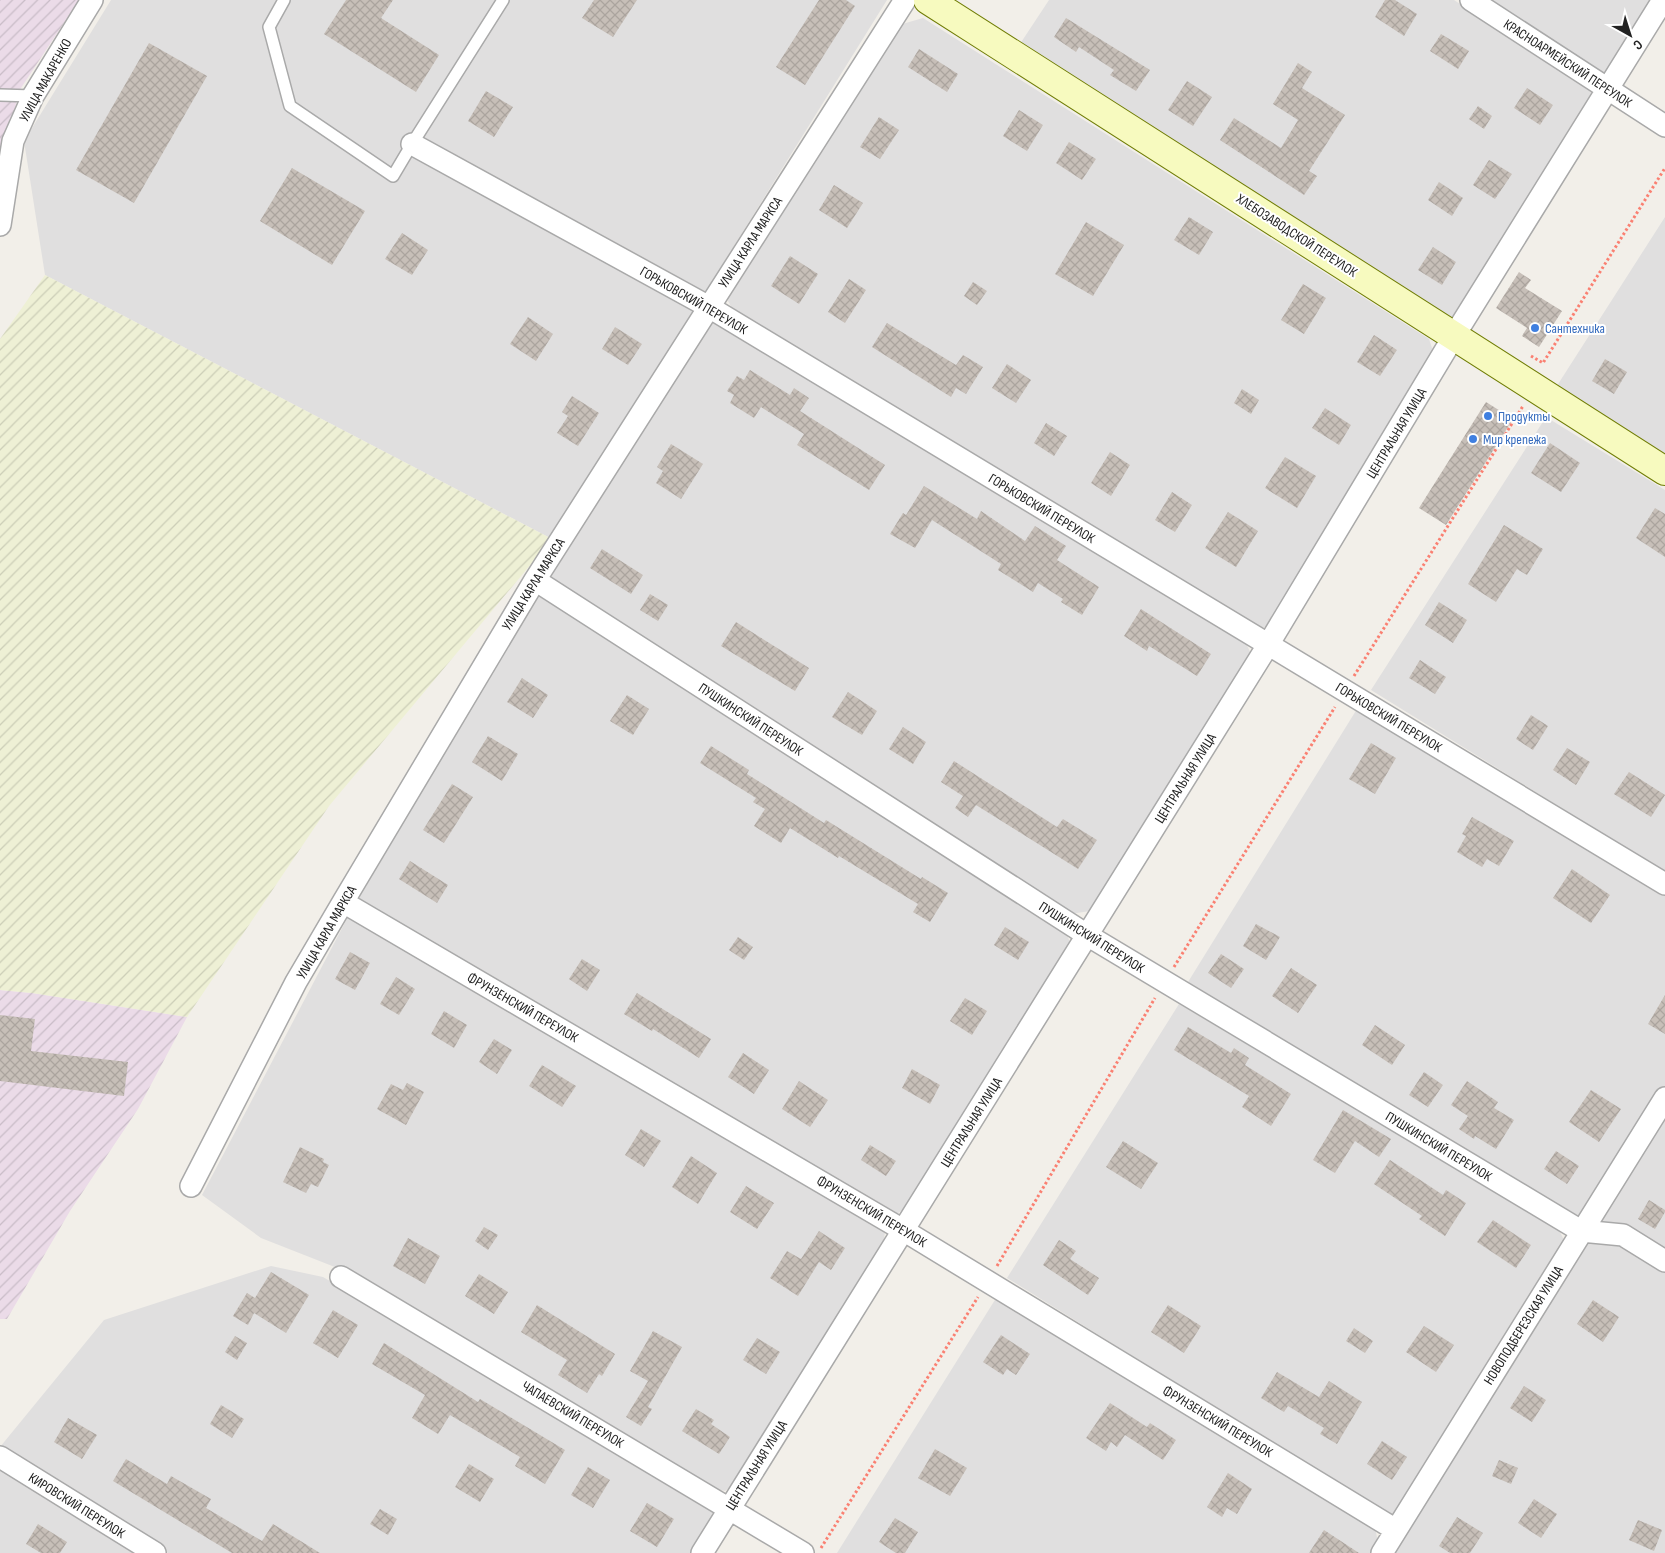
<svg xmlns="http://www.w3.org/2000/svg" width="1665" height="1553" font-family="'Sofia Sans Condensed',sans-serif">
<defs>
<pattern id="industrial-furrows" width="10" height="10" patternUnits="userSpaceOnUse" patternTransform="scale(1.25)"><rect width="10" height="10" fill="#ebdbe8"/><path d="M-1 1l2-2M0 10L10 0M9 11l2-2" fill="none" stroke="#c9bcc7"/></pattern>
<pattern id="farmland-furrows" width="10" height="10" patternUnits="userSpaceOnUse" patternTransform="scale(1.25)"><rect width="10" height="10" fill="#eef0d5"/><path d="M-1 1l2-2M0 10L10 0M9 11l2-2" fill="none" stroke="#ccceb7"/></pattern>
<pattern id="building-cross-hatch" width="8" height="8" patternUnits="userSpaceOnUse" patternTransform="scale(1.25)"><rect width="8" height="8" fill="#c7bfb8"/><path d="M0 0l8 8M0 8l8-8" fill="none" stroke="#aba49e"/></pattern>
</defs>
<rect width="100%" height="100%" fill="#f2efe9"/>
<path fill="#e0dfdf" d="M 111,0 L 887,0 L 552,539 L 45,275 L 24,141 Z
M 1049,0 L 1454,0 L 1583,85 L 1593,94 L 1452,324 L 1016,50 Z
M 1484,0 L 1654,0 L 1613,66 L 1600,75 Z
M 923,18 L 1429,339 L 1434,354 L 1271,623 L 1261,629 L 735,314 L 728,301 L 730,286 L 899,25 Z
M 1665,217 L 1665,463 L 1553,392 Z
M 715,322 L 1245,641 L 1251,654 L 1090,911 L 1070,914 L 553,582 L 551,572 L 706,328 Z
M 1546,417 L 1665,490 L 1665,872 L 1371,690 Z
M 538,595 L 1064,929 L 1071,944 L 907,1207 L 897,1214 L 885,1211 L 359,898 Z
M 1357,709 L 1665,896 L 1665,1086 L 1588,1208 L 1580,1215 L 1570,1214 L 1188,982 Z
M 349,915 L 872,1220 L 885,1233 L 882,1248 L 734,1484 L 725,1491 L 711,1488 L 345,1271 L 261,1238 L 202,1195 Z
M 1179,1004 L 1558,1228 L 1564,1240 L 1559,1253 L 1395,1515 L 1385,1513 L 1007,1278 Z
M 1665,1116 L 1665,1553 L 1394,1553 Z
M 271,1266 L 323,1277 L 708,1502 L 716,1509 L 714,1519 L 694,1553 L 168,1553 L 0,1450 L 0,1447 L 104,1320 Z
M 998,1295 L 1375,1527 L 1378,1543 L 1372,1553 L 837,1553 Z
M 0,1470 L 136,1553 L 0,1553 Z"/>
<path fill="url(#industrial-furrows)" d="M 0,0 L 79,0 L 19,91 L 0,172 Z
M 0,990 L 32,993 L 187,1017 L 138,1109 L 70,1211 L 7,1319 L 0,1319 Z"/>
<path fill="url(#farmland-furrows)" d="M 45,275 L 552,539 L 329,806 L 187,1017 L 32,993 L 0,990 L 0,339 Z"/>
<path fill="url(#building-cross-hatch)" d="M 346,0 L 393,0 L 381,18 L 439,55 L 416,92 L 324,34 Z
M 594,0 L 637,0 L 613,37 L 582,18 Z
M 819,0 L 846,0 L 855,6 L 805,85 L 776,67 Z
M 1385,0 L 1395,0 L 1417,14 L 1404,36 L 1375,17 Z
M 1066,18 L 1150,70 L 1136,91 L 1110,75 L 1114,70 L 1079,47 L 1076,52 L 1054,37 Z
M 1441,34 L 1469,51 L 1458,69 L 1430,51 Z
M 149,43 L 207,76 L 134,203 L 76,170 Z
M 919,49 L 958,74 L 947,92 L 908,67 Z
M 1298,63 L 1312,72 L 1302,88 L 1345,115 L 1309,171 L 1317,176 L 1304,195 L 1220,140 L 1234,118 L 1281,148 L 1298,120 L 1273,104 Z
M 1187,81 L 1212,97 L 1193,126 L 1168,110 Z
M 1527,88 L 1553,105 L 1540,125 L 1514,108 Z
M 486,91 L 513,107 L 494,137 L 468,121 Z
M 1478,106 L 1492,116 L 1484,129 L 1469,119 Z
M 1019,110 L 1043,125 L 1027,151 L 1003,136 Z
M 879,117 L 899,130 L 880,159 L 860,147 Z
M 1069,142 L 1096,159 L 1082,180 L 1056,163 Z
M 1489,160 L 1512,174 L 1495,199 L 1473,185 Z
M 292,168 L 365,211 L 332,265 L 260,221 Z
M 1439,182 L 1463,198 L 1452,216 L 1428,200 Z
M 834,185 L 863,203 L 847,228 L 819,210 Z
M 1189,217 L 1213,232 L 1199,255 L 1174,240 Z
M 1086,222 L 1124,245 L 1093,296 L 1055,274 Z
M 402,233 L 428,250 L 412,275 L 385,259 Z
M 1433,247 L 1456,262 L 1442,285 L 1418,270 Z
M 790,256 L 818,274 L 799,304 L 771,286 Z
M 1519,272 L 1531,280 L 1525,288 L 1562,311 L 1539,347 L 1522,336 L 1527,328 L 1496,308 Z
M 849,279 L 866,290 L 845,323 L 828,312 Z
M 973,282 L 987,291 L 977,305 L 964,296 Z
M 1303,284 L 1326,298 L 1304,334 L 1281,320 Z
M 528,317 L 553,334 L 536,361 L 510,344 Z
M 887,323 L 956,365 L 963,355 L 983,367 L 966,394 L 956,388 L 951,397 L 872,347 Z
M 615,327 L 642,344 L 628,365 L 602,349 Z
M 1374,335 L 1397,350 L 1380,376 L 1357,362 Z
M 1605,359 L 1627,372 L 1614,394 L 1592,381 Z
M 1007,364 L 1031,380 L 1016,403 L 992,388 Z
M 750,370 L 790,395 L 794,388 L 809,398 L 800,411 L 885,465 L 869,490 L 797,445 L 804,434 L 761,407 L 754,418 L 730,403 L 734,395 L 727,391 L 737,376 L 744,380 Z
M 1242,389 L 1259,400 L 1251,414 L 1234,403 Z
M 572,396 L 599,413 L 578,446 L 557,433 L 568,416 L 562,412 Z
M 1486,402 L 1513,419 L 1446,525 L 1419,508 Z
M 1325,408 L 1351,425 L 1339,445 L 1312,428 Z
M 1046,423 L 1067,436 L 1054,456 L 1034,443 Z
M 1550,443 L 1580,463 L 1561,492 L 1531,473 Z
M 671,444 L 703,464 L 681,499 L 656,483 L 663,471 L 657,467 Z
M 1110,452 L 1130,465 L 1111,496 L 1091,483 Z
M 1285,457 L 1316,476 L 1297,508 L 1265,488 Z
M 924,486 L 977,519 L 981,511 L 1025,541 L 1035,526 L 1066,546 L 1057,560 L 1099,587 L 1082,615 L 1061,602 L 1063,599 L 1038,583 L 1033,592 L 998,570 L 1001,564 L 932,520 L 915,548 L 890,534 L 903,513 L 906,515 Z
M 1172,492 L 1192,505 L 1175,532 L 1155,520 Z
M 1655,508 L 1665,514 L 1665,557 L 1636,538 Z
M 1228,512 L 1258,531 L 1236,567 L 1205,548 Z
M 1504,525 L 1543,549 L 1527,575 L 1517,569 L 1496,602 L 1468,584 Z
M 602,549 L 643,575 L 631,594 L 590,568 Z
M 650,594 L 668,605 L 658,621 L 640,610 Z
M 1439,602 L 1467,620 L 1453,643 L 1425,625 Z
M 1141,609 L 1211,654 L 1197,676 L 1149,646 L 1147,651 L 1124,636 Z
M 736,622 L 809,668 L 795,691 L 721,646 Z
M 1420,660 L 1446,677 L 1435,694 L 1409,678 Z
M 522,678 L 548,695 L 533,718 L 507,702 Z
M 848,692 L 877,711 L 862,735 L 832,717 Z
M 627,695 L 649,709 L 633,735 L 610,721 Z
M 1531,715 L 1548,726 L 1533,750 L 1516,739 Z
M 903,727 L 926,742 L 913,764 L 889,749 Z
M 488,736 L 518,754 L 502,781 L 472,762 Z
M 1371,743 L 1396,758 L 1375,794 L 1349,779 Z
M 711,746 L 749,770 L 747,774 L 824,823 L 826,820 L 921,879 L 922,877 L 948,893 L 930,922 L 913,912 L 918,904 L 839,856 L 838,858 L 790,828 L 781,843 L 754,826 L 765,809 L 753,802 L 756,798 L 700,763 Z
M 1567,748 L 1590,762 L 1576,785 L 1553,770 Z
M 954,761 L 1057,827 L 1063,819 L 1097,840 L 1078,869 L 976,805 L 968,817 L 955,808 L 963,796 L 941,782 Z
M 1629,772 L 1665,795 L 1651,817 L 1614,794 Z
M 452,784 L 473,797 L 444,843 L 423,830 Z
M 1472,817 L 1514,841 L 1499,866 L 1487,859 L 1482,867 L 1457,852 L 1466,836 L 1462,834 Z
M 410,861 L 448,885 L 437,903 L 399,879 Z
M 1572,869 L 1610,895 L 1591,923 L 1553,898 Z
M 1256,924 L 1280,937 L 1266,960 L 1243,946 Z
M 1005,927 L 1029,942 L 1018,960 L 994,945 Z
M 738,937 L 753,947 L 744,960 L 729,950 Z
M 350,952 L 370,963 L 355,990 L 335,979 Z
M 1221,954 L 1244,969 L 1231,988 L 1208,973 Z
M 582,959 L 600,970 L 587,991 L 569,979 Z
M 1291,968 L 1317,985 L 1298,1013 L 1272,996 Z
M 396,977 L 415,989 L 399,1015 L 380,1004 Z
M 637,993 L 711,1039 L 699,1058 L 653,1029 L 652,1031 L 624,1014 Z
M 1665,995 L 1665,1034 L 1648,1024 Z
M 965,998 L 987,1011 L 972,1035 L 950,1021 Z
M 444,1011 L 467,1025 L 454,1048 L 431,1034 Z
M 0,1015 L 35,1019 L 31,1051 L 128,1062 L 124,1096 L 0,1081 Z
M 1375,1025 L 1405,1045 L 1392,1065 L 1362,1045 Z
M 1188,1027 L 1231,1053 L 1234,1048 L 1249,1058 L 1245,1065 L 1291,1094 L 1271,1126 L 1242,1107 L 1249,1096 L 1174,1050 Z
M 494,1039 L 512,1050 L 497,1074 L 479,1062 Z
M 743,1053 L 769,1070 L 754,1094 L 728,1077 Z
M 542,1065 L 576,1086 L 562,1107 L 529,1086 Z
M 912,1069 L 940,1085 L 930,1104 L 902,1088 Z
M 1424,1072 L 1443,1085 L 1428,1107 L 1409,1095 Z
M 799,1081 L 828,1100 L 810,1127 L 782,1109 Z
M 1467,1081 L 1498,1102 L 1494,1108 L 1514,1120 L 1496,1149 L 1475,1136 L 1474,1139 L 1459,1129 L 1468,1116 L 1451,1105 Z
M 407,1083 L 424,1092 L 406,1125 L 377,1109 L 391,1084 L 403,1090 Z
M 1591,1090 L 1621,1109 L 1599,1142 L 1569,1122 Z
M 1343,1110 L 1391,1139 L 1379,1157 L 1355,1141 L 1335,1173 L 1313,1160 Z
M 641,1129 L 661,1141 L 644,1167 L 625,1155 Z
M 1123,1141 L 1158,1163 L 1141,1189 L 1106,1167 Z
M 870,1145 L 896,1161 L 886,1176 L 861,1160 Z
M 300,1147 L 324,1159 L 323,1162 L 329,1165 L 318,1187 L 311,1184 L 306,1193 L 283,1182 Z
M 1556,1151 L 1579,1166 L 1567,1184 L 1544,1169 Z
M 691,1156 L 717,1173 L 698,1204 L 672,1187 Z
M 1390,1160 L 1443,1195 L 1446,1190 L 1466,1203 L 1445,1236 L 1419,1219 L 1422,1216 L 1374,1184 Z
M 746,1186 L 774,1203 L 757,1229 L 730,1212 Z
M 1649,1200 L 1665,1210 L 1665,1212 L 1655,1229 L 1638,1219 Z
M 1493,1220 L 1531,1245 L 1516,1268 L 1477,1242 Z
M 484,1227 L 498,1235 L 488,1250 L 475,1241 Z
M 819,1231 L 845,1248 L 831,1270 L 819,1262 L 798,1296 L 770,1278 L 787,1251 L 801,1259 Z
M 408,1238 L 440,1256 L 425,1284 L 393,1266 Z
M 1059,1240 L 1076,1251 L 1070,1259 L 1099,1278 L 1088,1295 L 1043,1265 Z
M 271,1272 L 309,1295 L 286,1333 L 254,1313 L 248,1325 L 233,1316 L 247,1293 L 255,1298 Z
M 479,1274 L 508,1292 L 494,1314 L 465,1296 Z
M 1593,1300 L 1619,1317 L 1603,1342 L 1577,1324 Z
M 537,1305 L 615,1354 L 602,1376 L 599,1374 L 587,1393 L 558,1375 L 567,1360 L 521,1332 Z
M 1168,1305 L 1201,1326 L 1184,1353 L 1151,1332 Z
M 333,1310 L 358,1325 L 338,1358 L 313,1343 Z
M 1424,1326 L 1454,1345 L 1436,1372 L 1406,1352 Z
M 1354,1328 L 1373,1341 L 1365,1353 L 1346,1341 Z
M 653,1331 L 682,1347 L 648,1407 L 652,1409 L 641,1426 L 626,1417 L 648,1381 L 630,1371 Z
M 1001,1335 L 1030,1354 L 1016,1375 L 1007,1369 L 1003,1375 L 983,1362 Z
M 235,1336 L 247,1343 L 237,1360 L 225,1352 Z
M 757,1338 L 780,1352 L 766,1374 L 743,1360 Z
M 384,1343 L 478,1402 L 480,1399 L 565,1450 L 545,1484 L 515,1466 L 520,1457 L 450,1415 L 438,1434 L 412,1418 L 425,1395 L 372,1364 Z
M 1277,1372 L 1319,1397 L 1329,1381 L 1362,1402 L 1337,1444 L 1320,1434 L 1324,1428 L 1288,1406 L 1284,1412 L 1261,1398 Z
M 1524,1386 L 1546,1400 L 1532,1422 L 1510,1408 Z
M 1110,1403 L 1147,1427 L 1150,1423 L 1176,1440 L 1163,1460 L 1125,1435 L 1117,1447 L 1111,1442 L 1106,1451 L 1086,1438 Z
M 221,1405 L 244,1419 L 232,1438 L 210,1424 Z
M 696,1409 L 714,1420 L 711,1424 L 730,1437 L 719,1454 L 682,1431 Z
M 68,1418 L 97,1435 L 82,1459 L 54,1442 Z
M 1382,1441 L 1407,1457 L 1392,1480 L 1367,1464 Z
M 935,1449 L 967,1468 L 950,1496 L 918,1478 Z
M 126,1459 L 167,1484 L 171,1476 L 211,1499 L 206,1508 L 262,1541 L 273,1524 L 320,1553 L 232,1553 L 113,1481 Z
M 1499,1460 L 1518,1468 L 1511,1484 L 1492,1476 Z
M 469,1464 L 494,1479 L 480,1502 L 455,1487 Z
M 588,1467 L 610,1480 L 593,1508 L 571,1495 Z
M 1228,1473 L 1252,1489 L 1237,1514 L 1227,1508 L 1222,1517 L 1207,1507 Z
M 1534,1499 L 1557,1514 L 1541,1538 L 1518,1523 Z
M 647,1503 L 674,1519 L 657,1547 L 630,1531 Z
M 380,1509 L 397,1519 L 388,1535 L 370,1524 Z
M 1457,1517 L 1483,1533 L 1470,1553 L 1450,1553 L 1439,1546 Z
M 895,1518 L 918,1532 L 905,1553 L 896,1553 L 879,1542 Z
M 1638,1520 L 1662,1530 L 1654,1551 L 1629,1540 Z
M 38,1524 L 67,1542 L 60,1553 L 41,1553 L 26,1544 Z
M 1324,1530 L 1359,1553 L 1309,1553 Z"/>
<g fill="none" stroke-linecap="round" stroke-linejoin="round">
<g stroke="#a9a9a9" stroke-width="14">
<path id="lane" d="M 284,0 L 269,27 L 290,106 L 393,176 L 412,144 L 503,0
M 0,95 L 33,96"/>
</g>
<g stroke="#a9a9a9" stroke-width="24">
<path id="street" d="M 1471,0 L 1665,126
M 412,144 L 709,307 L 1665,884
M 0,225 L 13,141 L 33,96 L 92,0
M 535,580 L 1087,935 L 1581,1231 L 1623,1235 L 1665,1261
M 343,902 L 903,1230 L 1396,1530
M 191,1186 L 296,982 L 343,902 L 535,580 L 905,0
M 341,1277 L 803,1553
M 0,1457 L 155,1553
M 702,1553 L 1268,645 L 1454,336 L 1663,0
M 1382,1553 L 1665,1098"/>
</g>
<g stroke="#707d05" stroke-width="30">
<path id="secondary" d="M 928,0 L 1665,471"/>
</g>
<path stroke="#fa8072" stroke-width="3" stroke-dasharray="2.5 2.5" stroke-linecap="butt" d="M 1531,356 L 1543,363 L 1665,168
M 1354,676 L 1523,406
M 1174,967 L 1335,707
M 997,1266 L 1155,998
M 821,1548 L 978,1297"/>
<use href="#lane" stroke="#fff" stroke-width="11"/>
<use href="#street" stroke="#fff" stroke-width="21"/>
<use href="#secondary" stroke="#f7fabf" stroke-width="28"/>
</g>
<g fill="#3f7fe0" stroke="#fff" stroke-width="2">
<circle cx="1535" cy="328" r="5"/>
<circle cx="1488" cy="416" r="5"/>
<circle cx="1473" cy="439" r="5"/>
</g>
<g text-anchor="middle" stroke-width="4" stroke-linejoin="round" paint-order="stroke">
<g font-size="14" fill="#222" stroke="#fff">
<text transform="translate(1568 63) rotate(33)" y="5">КРАСНОАРМЕЙСКИЙ ПЕРЕУЛОК</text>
<text transform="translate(45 80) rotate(-61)" y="5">УЛИЦА МАКАРЕНКО</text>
<text transform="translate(1297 235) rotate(33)" y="5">ХЛЕБОЗАВОДСКОЙ ПЕРЕУЛОК</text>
<text transform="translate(750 242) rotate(-57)" y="5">УЛИЦА КАРЛА МАРКСА</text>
<text transform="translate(694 300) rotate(30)" y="5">ГОРЬКОВСКИЙ ПЕРЕУЛОК</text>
<text transform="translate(1396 433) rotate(-59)" y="5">ЦЕНТРАЛЬНАЯ УЛИЦА</text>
<text transform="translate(1042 508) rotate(31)" y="5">ГОРЬКОВСКИЙ ПЕРЕУЛОК</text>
<text transform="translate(533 584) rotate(-58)" y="5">УЛИЦА КАРЛА МАРКСА</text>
<text transform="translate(1389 717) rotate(31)" y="5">ГОРЬКОВСКИЙ ПЕРЕУЛОК</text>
<text transform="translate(751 719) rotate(33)" y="5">ПУШКИНСКИЙ ПЕРЕУЛОК</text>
<text transform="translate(1185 778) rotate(-58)" y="5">ЦЕНТРАЛЬНАЯ УЛИЦА</text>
<text transform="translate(326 932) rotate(-60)" y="5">УЛИЦА КАРЛА МАРКСА</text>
<text transform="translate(1092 937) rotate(32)" y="5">ПУШКИНСКИЙ ПЕРЕУЛОК</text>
<text transform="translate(523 1007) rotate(30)" y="5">ФРУНЗЕНСКИЙ ПЕРЕУЛОК</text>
<text transform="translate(971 1122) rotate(-58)" y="5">ЦЕНТРАЛЬНАЯ УЛИЦА</text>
<text transform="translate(1439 1146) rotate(31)" y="5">ПУШКИНСКИЙ ПЕРЕУЛОК</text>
<text transform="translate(872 1211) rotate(31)" y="5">ФРУНЗЕНСКИЙ ПЕРЕУЛОК</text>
<text transform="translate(1523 1325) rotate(-58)" y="5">НОВОПОДБЕРЕЗСКАЯ УЛИЦА</text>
<text transform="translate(573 1414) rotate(31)" y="5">ЧАПАЕВСКИЙ ПЕРЕУЛОК</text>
<text transform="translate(1218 1421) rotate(31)" y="5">ФРУНЗЕНСКИЙ ПЕРЕУЛОК</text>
<text transform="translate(756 1465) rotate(-58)" y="5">ЦЕНТРАЛЬНАЯ УЛИЦА</text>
<text transform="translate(77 1505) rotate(32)" y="5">КИРОВСКИЙ ПЕРЕУЛОК</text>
</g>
<g font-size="14" fill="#366cbe" stroke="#fff" text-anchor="start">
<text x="1545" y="333">Сантехника</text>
<text x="1498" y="421">Продукты</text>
<text x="1483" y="444">Мир крепежа</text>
</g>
</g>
<g transform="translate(1630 35) rotate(141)" stroke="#ffffff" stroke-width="4" paint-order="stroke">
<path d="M0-4L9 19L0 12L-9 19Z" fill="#222222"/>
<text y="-8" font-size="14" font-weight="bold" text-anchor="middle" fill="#222222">С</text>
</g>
</svg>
